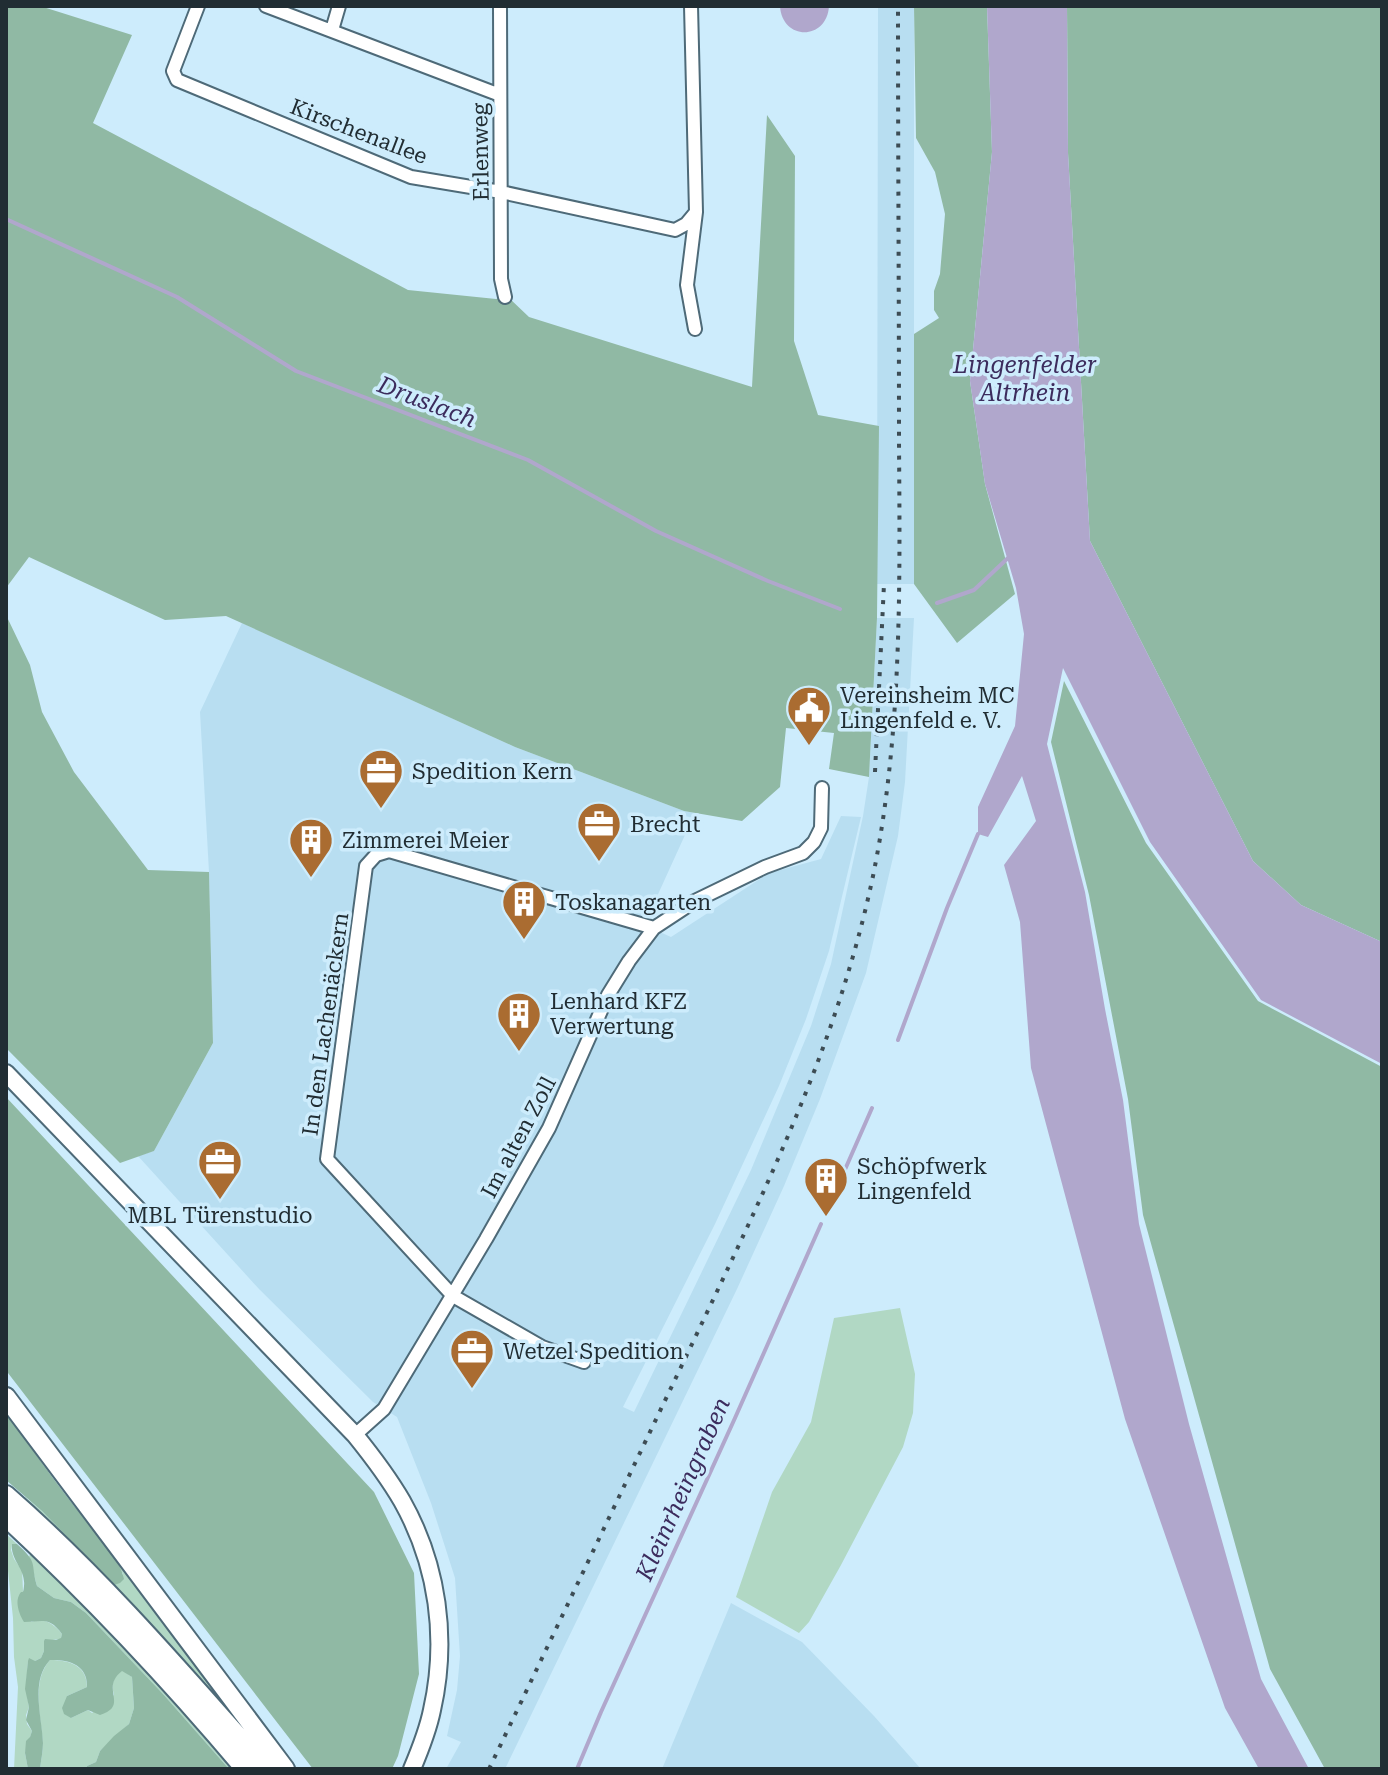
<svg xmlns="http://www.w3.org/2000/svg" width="1388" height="1775" font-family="'Roboto Serif',serif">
<rect width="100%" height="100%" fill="#cdecfc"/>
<path fill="#b8def1" d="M 878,6 L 914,6 L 914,584 L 877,584 Z
M 877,618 L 914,618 L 905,782 L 898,836 L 866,973 L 820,1099 L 784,1186 L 737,1289 L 505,1769 L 446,1769 L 461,1742 L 447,1736 L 457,1690 L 460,1656 L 455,1578 L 431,1503 L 397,1417 L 373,1402 L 259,1289 L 138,1156 L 154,1151 L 213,1043 L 209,872 L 200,712 L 242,623 L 515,747 L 684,811 L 695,813 L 644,925 L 671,937 L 769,873 L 821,859 L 841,816 L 861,817 L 829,951 L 806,1019 L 779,1086 L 715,1224 L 623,1407 L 634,1412 L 751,1170 L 811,1026 L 831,964 L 863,816 L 869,777 Z
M 731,1603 L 802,1642 L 874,1716 L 921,1769 L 662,1769 Z"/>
<path fill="#b1d8c4" d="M 900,1308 L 915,1374 L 913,1413 L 903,1447 L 841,1565 L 809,1622 L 799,1633 L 736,1597 L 772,1492 L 811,1422 L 834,1318 Z
M 6,1410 L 275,1763 L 23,1500 L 25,1497 L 42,1511 L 114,1584 L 123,1574 L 112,1553 L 47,1470 Z
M 6,1534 L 17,1544 L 12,1544 L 11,1550 L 14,1559 L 22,1570 L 23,1591 L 31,1622 C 44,1617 54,1624 62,1634 L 61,1639 L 44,1641 L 44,1651 L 41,1658 L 35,1661 L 28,1661 L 26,1689 L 29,1707 L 26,1715 L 27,1724 L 32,1731 L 25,1753 L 28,1769 L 14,1769 L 18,1687 L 14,1657 L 13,1618 L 6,1552 Z
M 32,1553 L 114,1634 L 235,1769 L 229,1769 L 163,1694 L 86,1613 L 71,1602 L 54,1598 L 37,1586 L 29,1556 Z
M 50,1660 C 69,1660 87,1665 87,1687 L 67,1696 L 71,1718 L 88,1710 L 92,1713 L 114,1695 C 111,1685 113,1676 122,1670 L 132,1677 L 134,1708 L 129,1724 L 100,1751 L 96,1762 L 87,1766 L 86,1769 L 40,1769 C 41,1760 43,1751 43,1743 C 41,1717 31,1681 50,1660 Z"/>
<path fill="#90b9a4" d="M 6,6 L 40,6 L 132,35 L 93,123 L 408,290 L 496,299 L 508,297 L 529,317 L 752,387 L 767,115 L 795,156 L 794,341 L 818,415 L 879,426 L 877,618 L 869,777 L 829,769 L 834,733 L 786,728 L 780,787 L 742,821 L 684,811 L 515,747 L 226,616 L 165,620 L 29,557 L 6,588 Z
M 914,6 L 987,6 L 992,152 L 970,381 L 985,484 L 1015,594 L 957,643 L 914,584 L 914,334 L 939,318 L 934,310 L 934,291 L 940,274 L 945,214 L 935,172 L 916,138 Z
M 1067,6 L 1382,6 L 1382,942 L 1301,905 L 1253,861 L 1090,541 L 1068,153 Z
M 6,615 L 30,665 L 42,712 L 74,772 L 148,870 L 209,872 L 213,1043 L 154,1151 L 120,1163 L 6,1048 Z
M 1064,681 L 1146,843 L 1258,1001 L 1382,1067 L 1382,1769 L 1325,1769 L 1270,1669 L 1143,1215 L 1128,1099 L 1089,895 L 1051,742 Z
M 6,1097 L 374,1492 L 414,1573 L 419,1674 L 398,1756 L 392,1769 L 313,1769 L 8,1373 L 6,1369 Z
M 6,1410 C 27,1443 51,1476 75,1507 C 92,1528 118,1552 124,1579 L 120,1583 L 114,1585 L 42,1511 L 6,1480 Z
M 12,1544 L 17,1544 C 39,1564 30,1562 37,1586 L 54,1598 L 71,1602 L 86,1613 L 163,1694 L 229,1769 L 86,1769 L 87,1766 L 96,1762 L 100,1751 L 114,1736 L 129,1724 L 134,1708 L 132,1677 L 122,1671 C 99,1689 130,1705 100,1715 L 88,1710 L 71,1718 L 64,1714 L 62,1708 L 67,1696 L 87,1687 C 88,1665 69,1659 50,1660 C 30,1681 42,1717 43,1743 C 43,1751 41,1760 40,1769 L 28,1769 L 25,1753 L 26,1741 L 30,1737 L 32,1731 L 26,1720 L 29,1707 L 25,1689 L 28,1661 L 29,1658 L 35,1661 L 41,1658 L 44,1651 L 44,1641 L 45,1639 L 56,1640 L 61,1638 L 62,1634 C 49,1616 42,1622 24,1622 C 20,1616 16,1605 18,1598 C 22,1586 23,1598 24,1586 C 26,1569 10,1560 12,1544 Z"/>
<path fill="#b0a7cc" d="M 780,6 L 829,6 C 827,41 782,41 780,6 Z
M 987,6 L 1067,6 L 1068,153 L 1090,541 L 1253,861 L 1301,905 L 1382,942 L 1382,1064 L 1261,1000 L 1150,842 L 1063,668 L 1047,744 L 1085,892 L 1105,1009 L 1123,1100 L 1139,1224 L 1189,1424 L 1261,1679 L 1309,1769 L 1259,1769 L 1225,1708 L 1125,1419 L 1031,1068 L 1020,922 L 1004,865 L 1036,821 L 1022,776 L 988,837 L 978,834 L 978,807 L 1015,726 L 1024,634 L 1016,588 L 985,484 L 970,381 L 992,152 Z"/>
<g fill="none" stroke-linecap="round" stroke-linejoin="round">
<path stroke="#b0a7cc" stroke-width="4" d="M 6,219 L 177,297 L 296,371 L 528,460 L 656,531 L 768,581 L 840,609
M 937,603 L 974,590 L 1008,558
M 898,1040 L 947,908 L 978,834
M 836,1190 L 872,1108
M 577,1769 L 601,1712 L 735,1418 L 821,1224"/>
<g stroke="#4e6a78" stroke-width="16">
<path id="minor" d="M 198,6 L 173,71 L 177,80 L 411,177 L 501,192 L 675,230 L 686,224 L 696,212
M 266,6 L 500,95
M 500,6 L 501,279 L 505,297
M 691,6 L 696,212 L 687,285 L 695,329
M 332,30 L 339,6
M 584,1362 L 542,1347 L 453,1296 L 327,1159 L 366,866 L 376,855 L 389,851 L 654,928
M 355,1435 L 384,1409 L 486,1239 L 549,1128 L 608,995 L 629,961 L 654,928 L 695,901 L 765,867 L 803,853 L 814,842 L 821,828 L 822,788"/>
</g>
<g stroke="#4e6a78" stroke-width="20">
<path id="major" d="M 6,1073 L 355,1435 C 372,1456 388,1477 402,1501 C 438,1565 448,1639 432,1710 C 428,1730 420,1750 412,1769"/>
</g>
<g stroke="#4e6a78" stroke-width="22">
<path id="highway" d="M 6,1397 L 285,1769
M 6,1495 C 101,1578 184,1675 267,1769
M 6,1517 C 91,1596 171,1681 245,1769"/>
</g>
<use href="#minor" stroke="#fff" stroke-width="12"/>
<use href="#major" stroke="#fff" stroke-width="16"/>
<use href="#highway" stroke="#fff" stroke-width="18"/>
<path stroke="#3d4c54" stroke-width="4" stroke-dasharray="4 8" stroke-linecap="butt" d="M 875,772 L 884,584
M 489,1769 C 557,1627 625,1484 693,1342 C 765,1190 838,1043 873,876 C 902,734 900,587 899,442 C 899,297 898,151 898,6"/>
</g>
<defs>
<g id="civic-pin" transform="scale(2.3)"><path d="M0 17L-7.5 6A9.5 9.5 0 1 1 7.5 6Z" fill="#aa6c31" stroke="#cdecfc"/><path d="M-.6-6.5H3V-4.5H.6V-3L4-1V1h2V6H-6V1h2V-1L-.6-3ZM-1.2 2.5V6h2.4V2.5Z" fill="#fff"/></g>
<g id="office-pin" transform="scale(2.3)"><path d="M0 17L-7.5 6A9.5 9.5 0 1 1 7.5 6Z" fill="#aa6c31" stroke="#cdecfc"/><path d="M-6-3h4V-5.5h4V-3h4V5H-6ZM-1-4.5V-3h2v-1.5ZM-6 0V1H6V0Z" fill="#fff"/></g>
<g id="building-pin" transform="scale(2.3)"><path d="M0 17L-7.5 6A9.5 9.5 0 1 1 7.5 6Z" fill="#aa6c31" stroke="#cdecfc"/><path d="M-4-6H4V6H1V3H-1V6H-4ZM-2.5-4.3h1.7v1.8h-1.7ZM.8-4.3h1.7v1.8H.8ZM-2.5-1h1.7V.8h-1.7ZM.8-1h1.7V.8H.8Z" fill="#fff"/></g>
</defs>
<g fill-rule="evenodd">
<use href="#civic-pin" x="809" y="708"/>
<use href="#office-pin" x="381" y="771"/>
<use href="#office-pin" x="599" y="824"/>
<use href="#building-pin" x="311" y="840"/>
<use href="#building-pin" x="524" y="902"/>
<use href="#building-pin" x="519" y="1014"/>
<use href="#office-pin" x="220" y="1162"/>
<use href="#building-pin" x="826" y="1179"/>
<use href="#office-pin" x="472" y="1351"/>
</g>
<g text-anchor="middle" stroke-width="7" stroke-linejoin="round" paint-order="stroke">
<g font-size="22" fill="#212d33" stroke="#cdecfc">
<text transform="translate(359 131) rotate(21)" y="8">Kirschenallee</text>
<text transform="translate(480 152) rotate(-91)" y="8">Erlenweg</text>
<text transform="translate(325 1024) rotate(-82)" y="8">In den Lachenäckern</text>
<text transform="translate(518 1137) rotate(-62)" y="8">Im alten Zoll</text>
</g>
<g font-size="22" fill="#212d33" stroke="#cdecfc" text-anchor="start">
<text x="840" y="703">Vereinsheim MC<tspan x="840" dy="25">Lingenfeld e. V.</tspan></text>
<text x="412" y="779">Spedition Kern</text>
<text x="630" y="832">Brecht</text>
<text x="342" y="848">Zimmerei Meier</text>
<text x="555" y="910">Toskanagarten</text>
<text x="550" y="1009">Lenhard KFZ<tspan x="550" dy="25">Verwertung</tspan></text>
<text x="857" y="1174">Schöpfwerk<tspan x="857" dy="25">Lingenfeld</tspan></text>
<text x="220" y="1223" text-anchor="middle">MBL Türenstudio</text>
<text x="503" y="1359">Wetzel Spedition</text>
</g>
<g font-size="24" font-style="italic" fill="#3c2c5d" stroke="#cdecfc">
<text x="1025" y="373">Lingenfelder<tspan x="1025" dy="28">Altrhein</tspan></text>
<text transform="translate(427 402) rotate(21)" y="8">Druslach</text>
<text transform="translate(683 1489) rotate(-66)" y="8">Kleinrheingraben</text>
</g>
</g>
<rect width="1388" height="1775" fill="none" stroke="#212d33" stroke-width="16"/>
</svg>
